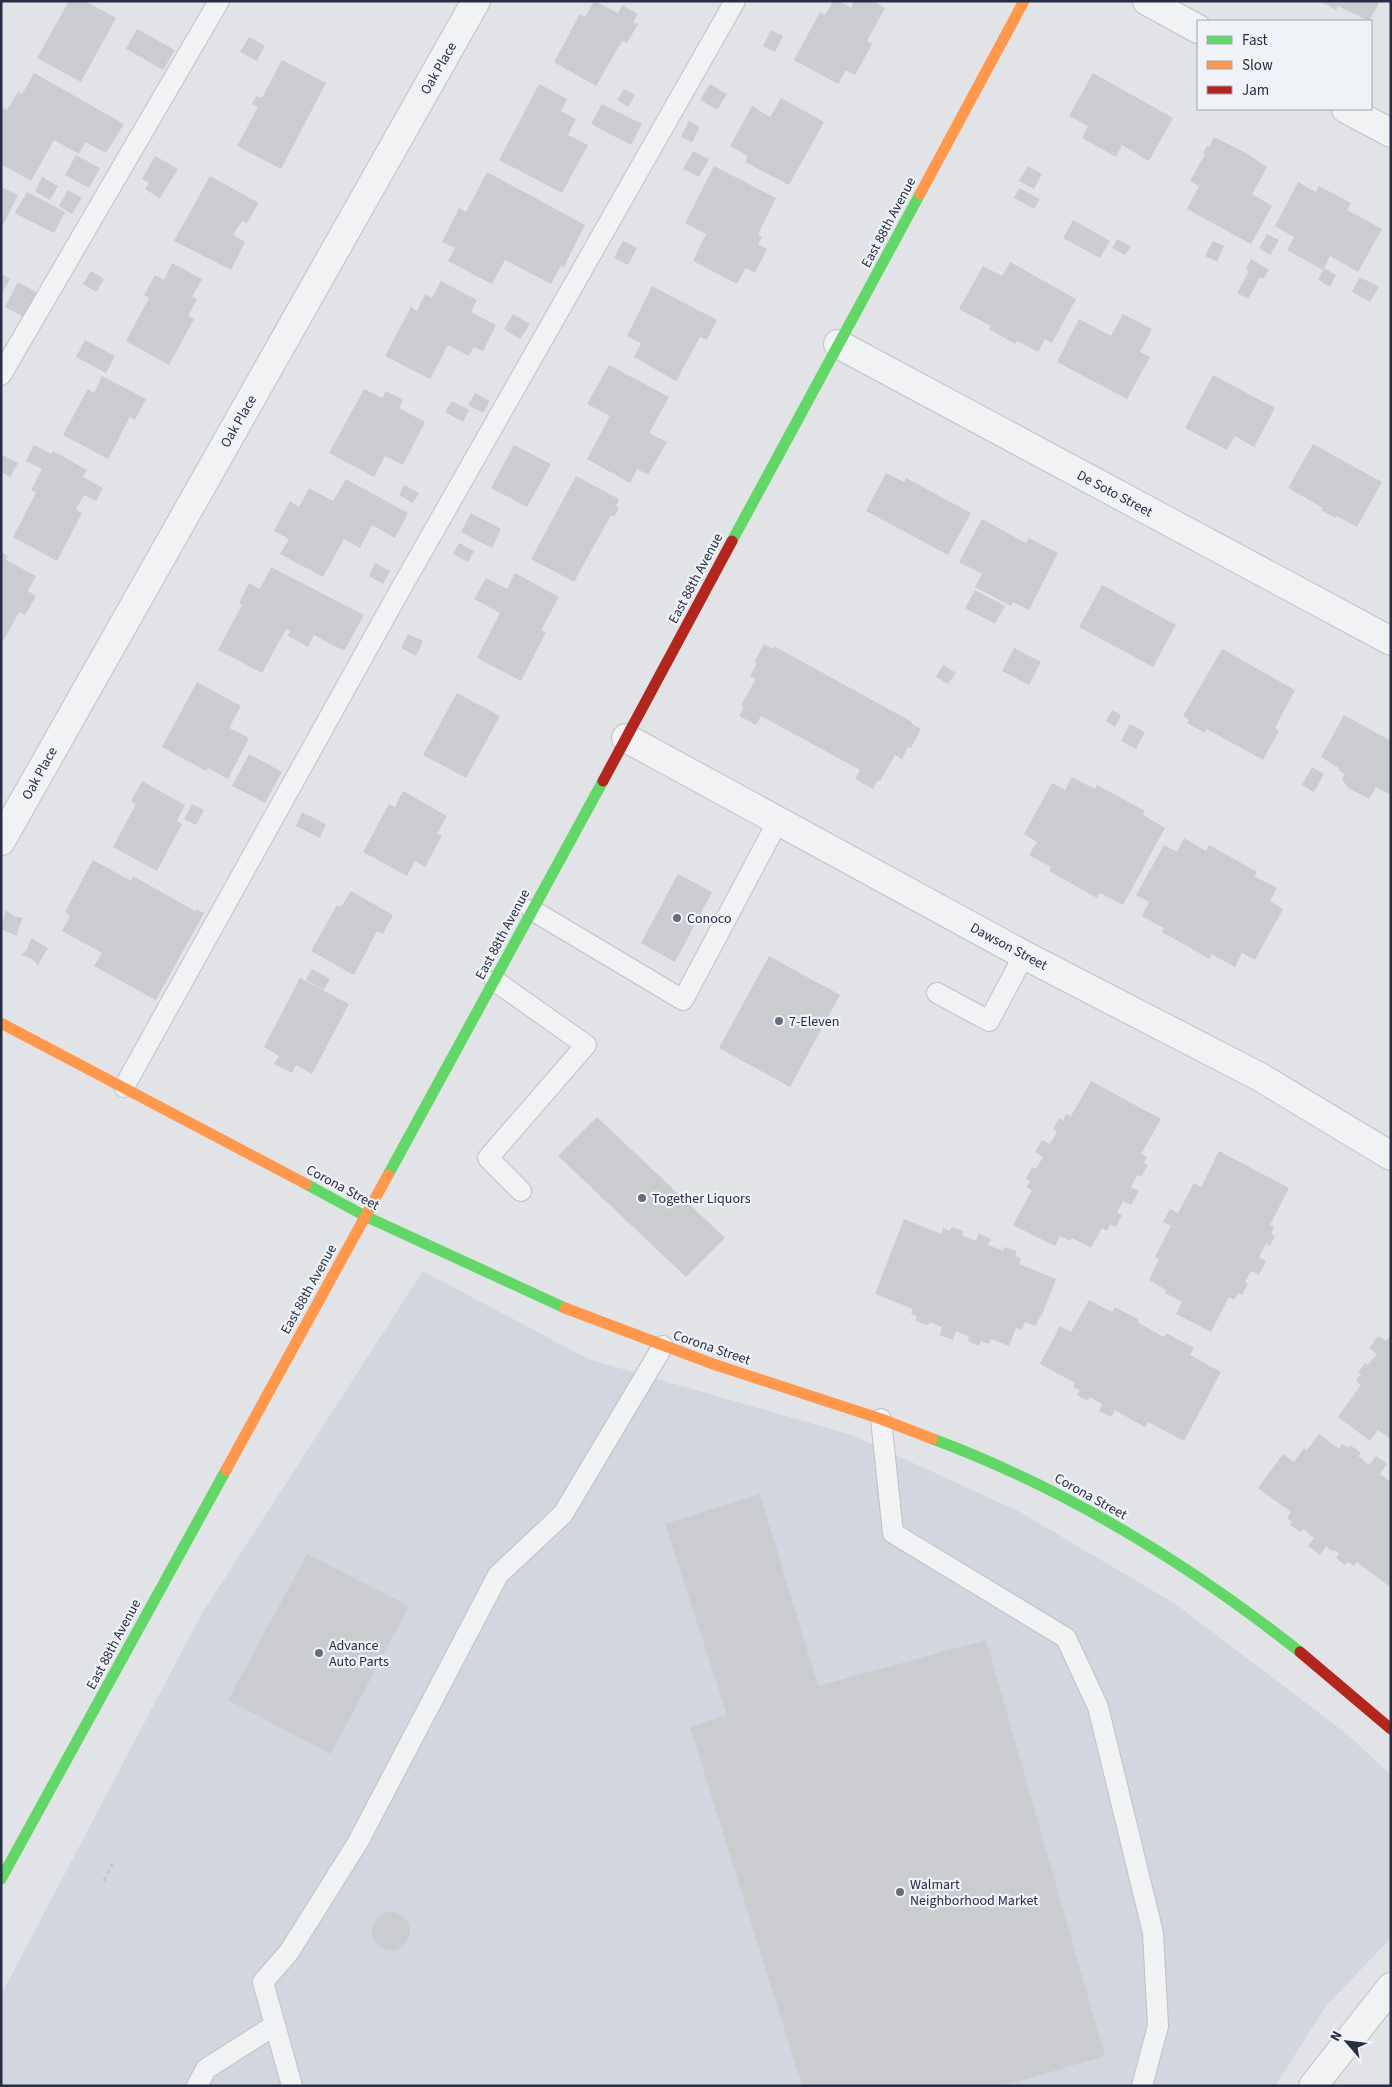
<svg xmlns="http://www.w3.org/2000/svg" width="1392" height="2087" font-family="'Source Sans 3',sans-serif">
<rect width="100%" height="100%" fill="#e2e3e7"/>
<path fill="#d2d6de" d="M 423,1271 L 588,1359 L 852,1435 L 1020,1512 L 1177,1605 L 1348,1735 L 1391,1775 L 1391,1938 L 1327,2005 L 1275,2086 L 1,2086 L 1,1995 L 201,1615 Z"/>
<path fill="#caccd0" d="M 69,1 L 85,1 L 116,18 L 81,82 L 37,58 Z
M 594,1 L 618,13 L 622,5 L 638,14 L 633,22 L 638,24 L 627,43 L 622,41 L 596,86 L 554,62 L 580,14 L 585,17 Z
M 833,1 L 838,1 L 851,8 L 854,1 L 873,1 L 885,8 L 867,41 L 872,44 L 855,75 L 846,70 L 838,84 L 794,60 L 820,12 L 825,15 Z
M 1320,1 L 1380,1 L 1369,21 L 1338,6 L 1336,10 Z
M 137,29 L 175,50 L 163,70 L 126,49 Z
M 771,30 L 783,36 L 775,52 L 763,46 Z
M 249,37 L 265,46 L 257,61 L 240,52 Z
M 282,60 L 326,83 L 281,169 L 237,146 L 258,107 L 252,104 L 256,96 L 262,98 Z
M 34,73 L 124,124 L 106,153 L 85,142 L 79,154 L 54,140 L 31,181 L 1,164 L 1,107 L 7,110 L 18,92 L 22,94 Z
M 1093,73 L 1173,118 L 1149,161 L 1122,145 L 1116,157 L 1082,138 L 1088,126 L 1069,116 Z
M 539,84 L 567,99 L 561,111 L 576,119 L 568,135 L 588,145 L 562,193 L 499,160 Z
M 710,84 L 727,94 L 717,110 L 700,100 Z
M 624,89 L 635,95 L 628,107 L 617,100 Z
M 781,98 L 824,122 L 789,185 L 745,162 L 748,156 L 730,146 L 752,106 L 770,117 Z
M 602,104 L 642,124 L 631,145 L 591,124 Z
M 689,121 L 700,127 L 692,142 L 681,137 Z
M 1214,137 L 1246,153 L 1267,167 L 1252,194 L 1272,206 L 1251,244 L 1187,209 L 1199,186 L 1190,181 L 1205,154 L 1203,153 L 1207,146 L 1209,147 Z
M 693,151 L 709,159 L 699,177 L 683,169 Z
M 76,155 L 100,168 L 89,188 L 65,175 Z
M 155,156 L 178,169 L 160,198 L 145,189 L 149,183 L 142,179 Z
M 714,166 L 776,198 L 758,234 L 762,237 L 758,244 L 767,249 L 755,273 L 746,268 L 737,284 L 693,261 L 706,234 L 685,223 Z
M 1028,166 L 1042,174 L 1034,189 L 1019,181 Z
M 487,172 L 585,225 L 564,267 L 561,266 L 551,284 L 505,260 L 492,284 L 448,261 L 455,248 L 442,242 L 459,208 L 466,212 Z
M 210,176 L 259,203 L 247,223 L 242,221 L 233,235 L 245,242 L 231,270 L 174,241 Z
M 42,177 L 58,186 L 50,200 L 35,191 Z
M 1298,182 L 1316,192 L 1319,186 L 1351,203 L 1347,210 L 1382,229 L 1358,272 L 1330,256 L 1324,268 L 1336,275 L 1330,287 L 1318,280 L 1323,270 L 1287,250 L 1294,237 L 1275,226 Z
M 1,187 L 18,195 L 1,229 Z
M 1019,188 L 1040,199 L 1034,209 L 1014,198 Z
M 68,190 L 82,198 L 72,214 L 59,206 Z
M 27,192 L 65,212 L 54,233 L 15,213 Z
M 1073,220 L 1110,241 L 1100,258 L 1063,238 Z
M 1267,234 L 1279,240 L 1270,255 L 1259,248 Z
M 1117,239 L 1131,246 L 1125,255 L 1112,248 Z
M 623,241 L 637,248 L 628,265 L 614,258 Z
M 1213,241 L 1224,246 L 1217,262 L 1205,256 Z
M 1251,259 L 1269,270 L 1263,279 L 1260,277 L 1248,299 L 1237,293 L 1249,271 L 1246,269 Z
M 1010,262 L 1076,299 L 1052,343 L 1045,339 L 1038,352 L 1017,341 L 1015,344 L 989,329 L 991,326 L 959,309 L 983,266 L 1002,276 Z
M 172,263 L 202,279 L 192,297 L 197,299 L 188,316 L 194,319 L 169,365 L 126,341 L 149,298 L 144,295 L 155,275 L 164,280 Z
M 91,271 L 104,279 L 96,292 L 83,284 Z
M 1,274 L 10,279 L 1,295 Z
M 1360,277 L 1379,287 L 1370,302 L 1352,292 Z
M 441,281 L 477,300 L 471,312 L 496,325 L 483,351 L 474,347 L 469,356 L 448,345 L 430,379 L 385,356 L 411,307 L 417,311 L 425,294 L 432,298 Z
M 18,282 L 38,293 L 24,317 L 5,307 Z
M 652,286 L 717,320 L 707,340 L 700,337 L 676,381 L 634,357 L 641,343 L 627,336 Z
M 513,314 L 530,324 L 520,339 L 504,329 Z
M 1123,314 L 1152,329 L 1140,352 L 1150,357 L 1127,399 L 1057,362 L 1079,319 L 1111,336 Z
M 85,340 L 115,356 L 106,373 L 76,357 Z
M 609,365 L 669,397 L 649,433 L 667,442 L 648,475 L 637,469 L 630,483 L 587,459 L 610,416 L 587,404 Z
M 1213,375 L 1275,408 L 1254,447 L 1235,436 L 1227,450 L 1185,428 Z
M 102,376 L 146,399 L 135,420 L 130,417 L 108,459 L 63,435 L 88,389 L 94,393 Z
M 364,389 L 382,398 L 386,391 L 403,400 L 399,408 L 425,422 L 403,465 L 385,456 L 374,477 L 329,453 Z
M 475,393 L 490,401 L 483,413 L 468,405 Z
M 452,401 L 469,410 L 463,422 L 445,412 Z
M 1313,444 L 1382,482 L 1357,527 L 1337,516 L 1335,518 L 1321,510 L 1323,508 L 1288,488 Z
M 34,445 L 51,454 L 53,451 L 87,470 L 83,477 L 103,488 L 96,501 L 84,495 L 76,509 L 82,513 L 57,561 L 13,537 L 36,493 L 31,490 L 42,469 L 26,461 Z
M 514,445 L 551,464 L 527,507 L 491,488 Z
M 1,454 L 18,463 L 10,477 L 1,472 Z
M 886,473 L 904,482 L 906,478 L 971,513 L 948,555 L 866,511 Z
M 576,476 L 619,499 L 616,506 L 619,508 L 614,517 L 611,515 L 574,582 L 531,559 Z
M 346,479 L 408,513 L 395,538 L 372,525 L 360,548 L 344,539 L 323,577 L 280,554 L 289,539 L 274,531 L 290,501 L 299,507 L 309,488 L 333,501 Z
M 404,485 L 419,493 L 413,503 L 399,495 Z
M 471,513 L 501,529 L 492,548 L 461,532 Z
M 982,519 L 1026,543 L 1029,538 L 1058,553 L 1029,610 L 1013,602 L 1011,606 L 975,587 L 982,574 L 959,562 Z
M 459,543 L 474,551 L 468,562 L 453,554 Z
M 1,552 L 8,556 L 6,560 L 36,576 L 28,591 L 36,596 L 25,615 L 19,612 L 1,645 Z
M 375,563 L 390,571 L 383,584 L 369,576 Z
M 271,567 L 364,615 L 344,651 L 314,635 L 308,647 L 288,636 L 290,631 L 286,629 L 262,673 L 218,650 L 242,605 L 239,603 L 249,583 L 260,589 Z
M 515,573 L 559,597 L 541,630 L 546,632 L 521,681 L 477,658 L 500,613 L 474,599 L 486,578 L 507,589 Z
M 1102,585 L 1176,625 L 1153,667 L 1079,627 Z
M 975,590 L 1005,606 L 995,624 L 965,608 Z
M 408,634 L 423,641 L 416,656 L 401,648 Z
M 764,644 L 773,649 L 774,646 L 912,722 L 912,724 L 921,729 L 911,748 L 908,747 L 902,759 L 895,755 L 880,781 L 878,780 L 873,789 L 855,779 L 860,770 L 761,716 L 756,725 L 739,716 L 744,707 L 741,705 L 756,679 L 750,676 L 757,663 L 754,662 Z
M 1014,648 L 1041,662 L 1029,685 L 1002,671 Z
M 1222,649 L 1295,690 L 1275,728 L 1279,731 L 1263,760 L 1207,729 L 1205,733 L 1187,723 L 1189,720 L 1183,716 Z
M 943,665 L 956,673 L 948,684 L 936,677 Z
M 197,682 L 241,706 L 229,728 L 249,738 L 228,779 L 208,768 L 206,771 L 162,747 Z
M 457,693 L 500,716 L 466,778 L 423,755 Z
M 1112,710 L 1121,715 L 1115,727 L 1106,721 Z
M 1344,715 L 1391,741 L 1391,795 L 1376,787 L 1369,799 L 1348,788 L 1342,779 L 1345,774 L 1338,770 L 1339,768 L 1321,757 Z
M 1130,724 L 1145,732 L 1136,749 L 1121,741 Z
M 249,754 L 282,772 L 265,803 L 232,786 Z
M 1312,767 L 1324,774 L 1314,792 L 1302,785 Z
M 1072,777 L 1095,789 L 1097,785 L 1145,811 L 1143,815 L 1165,828 L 1123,905 L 1100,893 L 1097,898 L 1049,871 L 1051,867 L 1029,855 L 1037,842 L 1024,834 L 1052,783 L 1065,790 Z
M 142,781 L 185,805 L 177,821 L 182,824 L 157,871 L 113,847 L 136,804 L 131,801 Z
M 403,791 L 447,816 L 437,834 L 442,836 L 425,867 L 415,861 L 407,876 L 363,852 L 389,804 L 395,807 Z
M 192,804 L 204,810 L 196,825 L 184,819 Z
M 302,812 L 326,824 L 320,838 L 296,826 Z
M 1184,838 L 1206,851 L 1209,845 L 1257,872 L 1254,876 L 1277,888 L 1270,901 L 1283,909 L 1255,960 L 1242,953 L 1235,967 L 1211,954 L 1210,959 L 1162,932 L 1164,928 L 1142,916 L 1149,902 L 1136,895 L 1164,845 L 1177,852 Z
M 93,860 L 131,881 L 133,876 L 195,911 L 196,909 L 204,913 L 156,1000 L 94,966 L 102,953 L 62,931 L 70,916 L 65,912 Z
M 678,874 L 712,892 L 675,962 L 641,943 Z
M 351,891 L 393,915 L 383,934 L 377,931 L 354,975 L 311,951 L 337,905 L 341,907 Z
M 6,910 L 14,916 L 23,918 L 18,929 L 17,936 L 1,929 Z
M 31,938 L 48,948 L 39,963 L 39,966 L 32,959 L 21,955 L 27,950 Z
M 769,956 L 840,995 L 790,1087 L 719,1048 Z
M 312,969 L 330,979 L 324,990 L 306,980 Z
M 300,978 L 349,1004 L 312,1074 L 296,1065 L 292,1073 L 274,1064 L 279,1056 L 264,1047 Z
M 1091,1081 L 1161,1119 L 1141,1154 L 1147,1157 L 1144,1163 L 1148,1165 L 1141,1177 L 1137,1175 L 1131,1187 L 1139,1191 L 1131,1205 L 1123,1201 L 1117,1213 L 1122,1215 L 1116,1227 L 1110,1224 L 1107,1231 L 1102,1228 L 1091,1248 L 1072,1238 L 1070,1241 L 1060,1236 L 1055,1246 L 1013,1225 L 1032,1190 L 1026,1187 L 1030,1181 L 1026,1179 L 1032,1167 L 1036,1169 L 1043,1157 L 1035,1152 L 1042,1140 L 1050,1144 L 1057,1132 L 1053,1129 L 1059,1118 L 1063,1121 L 1066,1114 L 1071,1116 Z
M 597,1117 L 725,1238 L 686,1277 L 558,1156 Z
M 1219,1151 L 1289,1188 L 1270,1225 L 1274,1227 L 1271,1234 L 1275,1236 L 1270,1246 L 1266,1244 L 1259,1257 L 1266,1261 L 1259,1275 L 1251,1271 L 1245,1282 L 1248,1284 L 1242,1295 L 1238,1293 L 1234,1300 L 1229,1297 L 1211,1332 L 1176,1314 L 1182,1302 L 1165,1293 L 1166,1290 L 1149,1280 L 1159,1259 L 1155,1257 L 1171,1226 L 1163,1222 L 1170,1209 L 1178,1213 L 1194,1183 L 1201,1187 Z
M 904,1219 L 941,1234 L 943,1228 L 950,1231 L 952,1227 L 963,1231 L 962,1235 L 976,1241 L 978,1233 L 991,1239 L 988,1245 L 1003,1251 L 1004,1247 L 1017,1251 L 1015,1256 L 1021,1258 L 1019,1264 L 1056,1279 L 1041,1317 L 1040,1316 L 1036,1326 L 1025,1322 L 1022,1330 L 1016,1328 L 1009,1346 L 991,1339 L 989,1344 L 981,1341 L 979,1346 L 968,1341 L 969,1337 L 956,1331 L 953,1340 L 940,1335 L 942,1327 L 930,1322 L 928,1325 L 915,1321 L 917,1316 L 911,1314 L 913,1309 L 875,1294 Z
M 1089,1300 L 1112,1312 L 1115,1307 L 1139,1320 L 1137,1322 L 1164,1337 L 1166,1333 L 1194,1348 L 1190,1355 L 1221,1372 L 1184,1441 L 1148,1422 L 1145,1427 L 1115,1410 L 1111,1417 L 1099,1411 L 1102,1404 L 1089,1397 L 1088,1401 L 1077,1395 L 1080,1390 L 1073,1387 L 1075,1383 L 1040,1364 L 1060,1326 L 1071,1332 Z
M 1391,1335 L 1391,1439 L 1378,1430 L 1370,1441 L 1338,1417 L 1361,1385 L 1356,1381 L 1361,1374 L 1358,1373 L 1365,1363 L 1368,1365 L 1377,1354 L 1369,1348 L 1378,1336 L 1386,1341 Z
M 1319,1434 L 1339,1449 L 1342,1444 L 1348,1448 L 1350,1445 L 1361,1453 L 1358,1456 L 1369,1465 L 1376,1456 L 1387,1464 L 1380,1474 L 1391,1482 L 1391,1584 L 1389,1586 L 1357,1562 L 1354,1566 L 1348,1562 L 1345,1565 L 1336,1558 L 1339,1553 L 1334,1550 L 1332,1551 L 1326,1546 L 1320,1555 L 1308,1546 L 1314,1538 L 1303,1529 L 1301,1532 L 1290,1525 L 1292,1522 L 1287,1518 L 1291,1512 L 1258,1488 L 1283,1454 L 1294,1462 L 1304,1448 L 1307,1450 Z
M 760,1494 L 818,1686 L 986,1640 L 1105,2056 L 1002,2086 L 802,2086 L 690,1727 L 727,1715 L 665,1524 Z
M 307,1554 L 409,1606 L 331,1754 L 228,1700 Z
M372 1931a19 19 0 1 1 38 0a19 19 0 1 1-38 0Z"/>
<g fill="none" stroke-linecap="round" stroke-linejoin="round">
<g stroke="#c0c1c5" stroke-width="22">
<path id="lane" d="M 1,375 L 219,1
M 532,910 L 683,1000 L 778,821
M 495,981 L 586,1045 L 488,1158 L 521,1191
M 937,993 L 989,1021 L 1024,955
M 124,1087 L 395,599 L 735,1
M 881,1419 L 893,1533 L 1066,1638 L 1098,1707 L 1153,1933 L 1158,2026 L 1142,2086
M 197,2086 L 206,2069 L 275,2025
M 292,2086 L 263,1982 L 289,1952 L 358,1842 L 498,1575 L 563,1514 L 663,1346"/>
</g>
<g stroke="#c0c1c5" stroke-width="30">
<path id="street" d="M 1147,1 L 1198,29
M 1346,109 L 1391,133
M 838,344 L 1391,641
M 626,738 L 1024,955 L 1260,1077 L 1391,1156
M 1,841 L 476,1
M 1313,2086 L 1391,1987"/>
</g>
<path stroke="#c2c4c9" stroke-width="3" stroke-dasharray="4 4" stroke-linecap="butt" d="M 104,1881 L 112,1864"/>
<use href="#lane" stroke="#f1f2f4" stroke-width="20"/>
<use href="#street" stroke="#f1f2f4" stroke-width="28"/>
<path stroke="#63d668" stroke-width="11" d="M 732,541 L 920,194
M 388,1175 L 603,781
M 306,1184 L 365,1216 L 565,1308
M 933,1439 C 1067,1489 1189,1564 1300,1652
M 1,1879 L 226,1470"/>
<path stroke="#ff974d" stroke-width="11" d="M 920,194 L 1024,1
M 1,1023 L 306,1184
M 565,1308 L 713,1364 L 881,1419 L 933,1439
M 226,1470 L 388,1175"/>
<path stroke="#b3261e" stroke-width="11" d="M 603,781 L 732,541
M 1300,1652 L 1391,1729"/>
</g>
<g fill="#686d7c" stroke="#eff2f7" stroke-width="2">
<circle cx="677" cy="918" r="5"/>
<circle cx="779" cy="1021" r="5"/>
<circle cx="642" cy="1198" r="5"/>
<circle cx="319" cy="1653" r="5"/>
<circle cx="900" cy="1892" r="5"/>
</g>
<g text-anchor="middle" stroke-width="4.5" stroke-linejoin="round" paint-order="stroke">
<g font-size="14" fill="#262e43" stroke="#eff2f7">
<text transform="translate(438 68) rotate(-60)" y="5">Oak Place</text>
<text transform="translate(888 222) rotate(-62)" y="5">East 88th Avenue</text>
<text transform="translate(238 421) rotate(-60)" y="5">Oak Place</text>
<text transform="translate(1115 493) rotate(28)" y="5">De Soto Street</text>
<text transform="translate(695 578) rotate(-62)" y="5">East 88th Avenue</text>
<text transform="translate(39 773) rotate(-61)" y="5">Oak Place</text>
<text transform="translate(502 934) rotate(-62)" y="5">East 88th Avenue</text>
<text transform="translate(1009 946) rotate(28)" y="5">Dawson Street</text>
<text transform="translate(343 1187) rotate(28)" y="5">Corona Street</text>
<text transform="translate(308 1289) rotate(-61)" y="5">East 88th Avenue</text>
<text transform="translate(712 1347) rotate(19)" y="5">Corona Street</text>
<text transform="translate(1091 1496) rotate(29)" y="5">Corona Street</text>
<text transform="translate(113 1644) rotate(-62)" y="5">East 88th Avenue</text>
</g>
<g font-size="14" fill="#262e43" stroke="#eff2f7" text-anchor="start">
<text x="687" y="923">Conoco</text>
<text x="789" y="1026">7-Eleven</text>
<text x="652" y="1203">Together Liquors</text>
<text x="329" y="1650">Advance<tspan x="329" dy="16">Auto Parts</tspan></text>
<text x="910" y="1889">Walmart<tspan x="910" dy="16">Neighborhood Market</tspan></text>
</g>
</g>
<rect width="1392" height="2087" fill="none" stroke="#262e43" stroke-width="5"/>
<rect x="1197" y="20" width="175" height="90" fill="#eff2f7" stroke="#9fa4af"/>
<rect x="1207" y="36" width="25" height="8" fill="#63d668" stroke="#9fa4af"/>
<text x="1242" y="45" font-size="15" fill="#262e43">Fast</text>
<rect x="1207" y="61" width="25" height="8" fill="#ff974d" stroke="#9fa4af"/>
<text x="1242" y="70" font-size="15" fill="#262e43">Slow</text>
<rect x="1207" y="86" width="25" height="8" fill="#b3261e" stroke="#9fa4af"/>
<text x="1242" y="95" font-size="15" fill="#262e43">Jam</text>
<g transform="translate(1347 2042) rotate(298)" stroke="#eff2f7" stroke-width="4" paint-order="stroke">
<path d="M0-4L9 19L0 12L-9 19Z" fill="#262e43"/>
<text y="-8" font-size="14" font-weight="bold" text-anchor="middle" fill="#262e43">N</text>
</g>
</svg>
